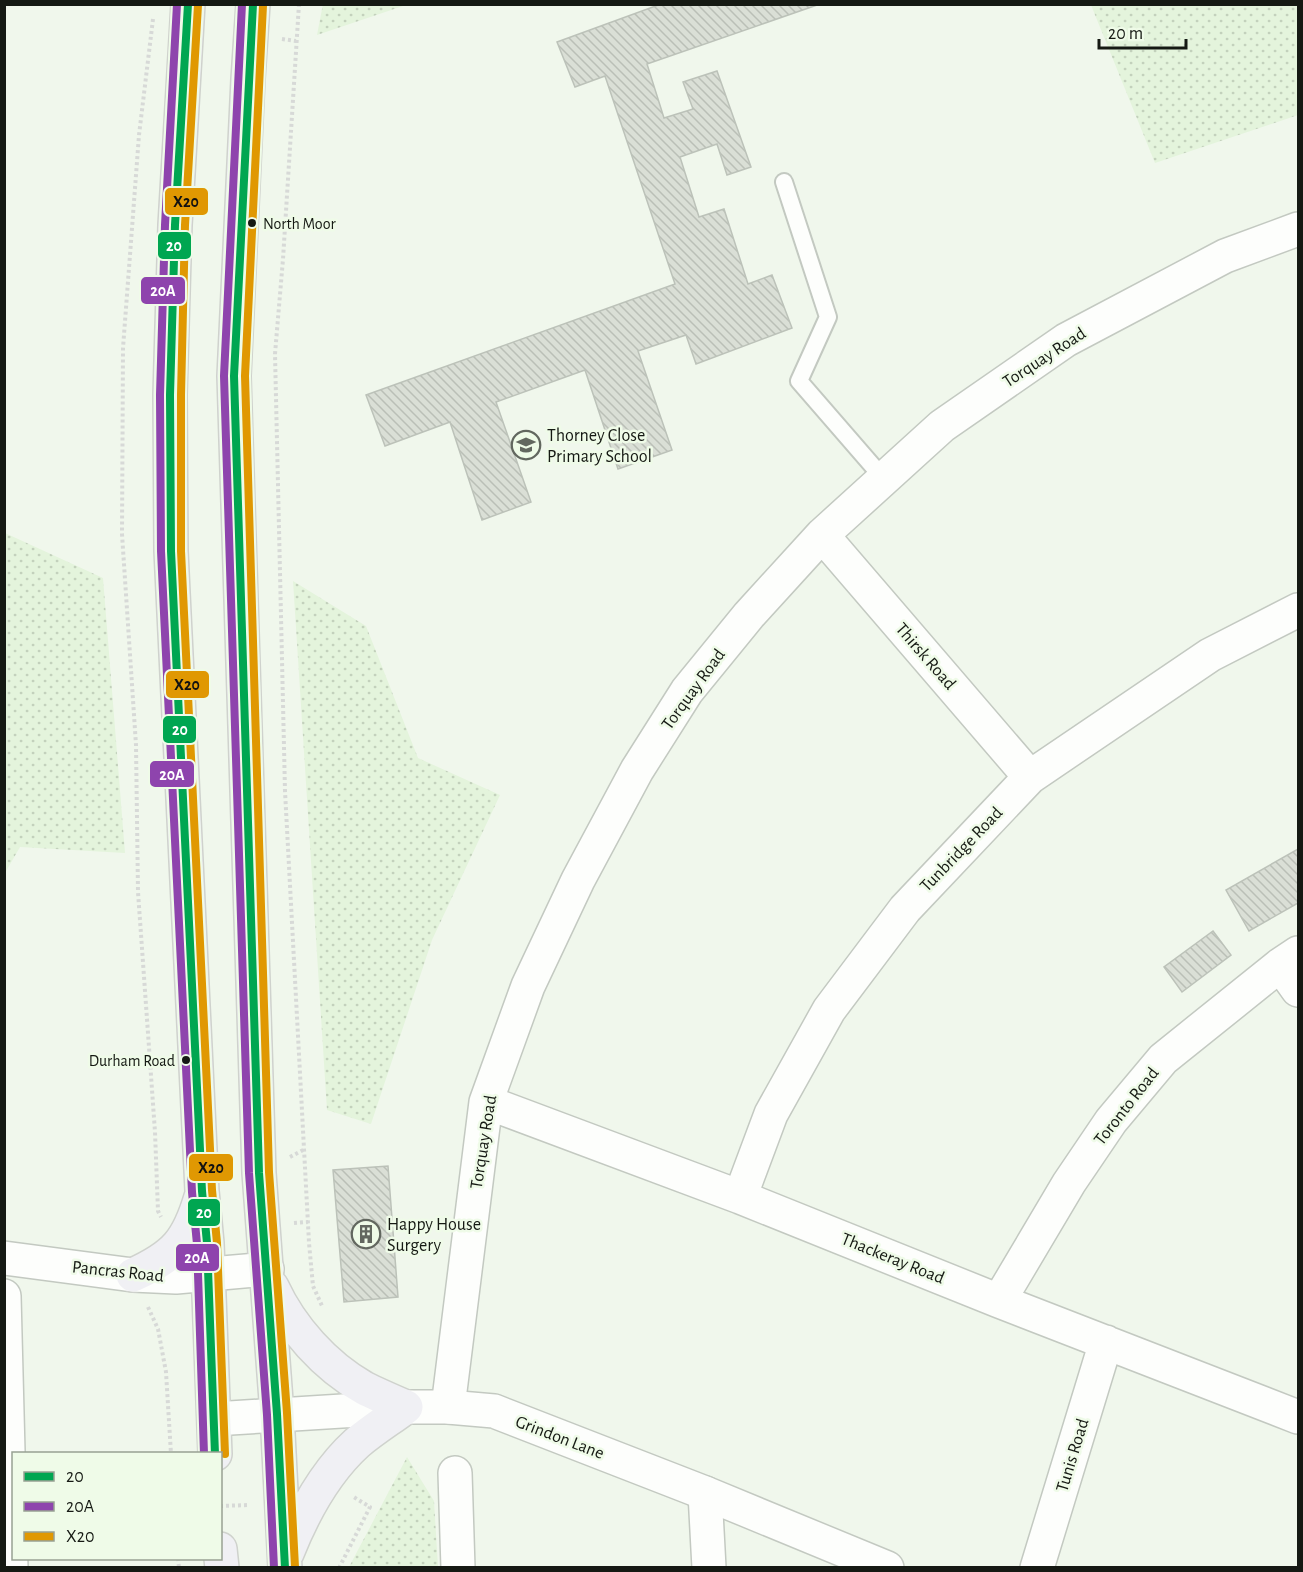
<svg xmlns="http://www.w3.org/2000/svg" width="1303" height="1572" font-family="'Alegreya Sans',sans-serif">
<defs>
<pattern id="grass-dots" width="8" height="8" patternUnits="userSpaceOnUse" patternTransform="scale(1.5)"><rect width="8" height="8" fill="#e4f4dc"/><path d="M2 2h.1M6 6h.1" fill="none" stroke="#c3d1bc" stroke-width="1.8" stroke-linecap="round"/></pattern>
<pattern id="building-back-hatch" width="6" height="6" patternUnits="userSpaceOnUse" patternTransform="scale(1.5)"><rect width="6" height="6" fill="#dadfd6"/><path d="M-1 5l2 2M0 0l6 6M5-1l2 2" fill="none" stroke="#babfb7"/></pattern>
</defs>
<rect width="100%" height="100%" fill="#f0f7ec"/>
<path fill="url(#grass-dots)" d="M 323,4 L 406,4 L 406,5 L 317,35 Z
M 1091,5 L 1298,5 L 1298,115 L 1155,163 Z
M 5,533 L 103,578 L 125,853 L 20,847 L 5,873 Z
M 293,581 L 366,626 L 418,758 L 500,795 L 432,940 L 371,1124 L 327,1110 Z
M 407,1457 L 434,1501 L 438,1567 L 349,1567 Z"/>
<path fill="url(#building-back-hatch)" stroke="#bcc2b9" stroke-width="1.5" d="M 661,4 L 820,4 L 647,64 L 664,118 L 693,109 L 683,82 L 717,71 L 751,167 L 727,175 L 717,144 L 680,157 L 699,217 L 724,209 L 748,284 L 772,275 L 792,328 L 696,364 L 686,335 L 638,351 L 672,450 L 618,469 L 585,370 L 496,402 L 531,502 L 482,520 L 450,422 L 385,446 L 366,395 L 675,284 L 605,76 L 575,87 L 557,42 Z
M 1298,849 L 1298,903 L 1249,931 L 1226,890 Z
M 1213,931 L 1231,955 L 1182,992 L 1164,967 Z
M 388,1166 L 398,1297 L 344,1302 L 333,1170 Z"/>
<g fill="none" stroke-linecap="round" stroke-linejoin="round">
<g stroke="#c3c9c1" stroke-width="20">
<path id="service" d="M 784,182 L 828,317 L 799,381 L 884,479"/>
</g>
<g stroke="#c3c9c1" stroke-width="36">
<path id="minor" d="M 822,535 L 1030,777
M 1280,965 L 1298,990
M 486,1102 L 740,1197 L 999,1301 L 1298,1417
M 740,1197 L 771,1114 L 829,1010 L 905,909 L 1030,777 L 1210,655 L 1298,610
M 4,1258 L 133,1275 L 176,1277 L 267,1269
M 4,1296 L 11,1568
M 999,1301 L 1069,1183 L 1111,1121 L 1163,1059 L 1280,965 L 1298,953
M 448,1407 L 486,1102 L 528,986 L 578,880 L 637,770 L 687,691 L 749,615 L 822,535 L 942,426 L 1066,340 L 1225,256 L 1298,229
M 214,1419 L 406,1407
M 455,1473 L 458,1568
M 705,1493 L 709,1568
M 1037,1568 L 1106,1342"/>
</g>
<g stroke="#c3c9c1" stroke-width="36">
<path id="tertiary" d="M 406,1407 L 448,1407 L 494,1411 L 705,1493 L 887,1568"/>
</g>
<g stroke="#cfd2cd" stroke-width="36">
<path id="trunk" d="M 188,4 L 175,225 L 170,395 L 171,551 L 202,1191 L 207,1243 L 215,1454
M 253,4 L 248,79 L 234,376 L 259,1173 L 277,1414 L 285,1568
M 133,1275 C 175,1256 188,1241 201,1197
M 272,1287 C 291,1328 325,1366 364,1388 C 378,1395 392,1401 406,1407 C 390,1419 372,1430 357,1443 C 324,1473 303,1513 287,1553
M 220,1549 L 222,1568"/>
</g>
<path stroke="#d7d9d7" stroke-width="4" stroke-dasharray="3 3" stroke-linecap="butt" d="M 299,4 L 283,259 L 275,354 L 285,791 L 309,1243 L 313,1286 L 323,1308
M 153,19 L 139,135 L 123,348 L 122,534 L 136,745 L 138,892 L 155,1132 L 158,1211 L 161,1217
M 282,39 L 296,41
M 290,1157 L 305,1149
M 294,1223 L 308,1222
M 148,1307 L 158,1329 L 166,1372 L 171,1454
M 220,1506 L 250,1505
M 178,1558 L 179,1568
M 339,1568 L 370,1507 L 352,1496"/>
<use href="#service" stroke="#fdfefc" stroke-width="16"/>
<use href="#minor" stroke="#fdfefc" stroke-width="33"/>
<use href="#tertiary" stroke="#fdfefc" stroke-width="33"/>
<use href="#trunk" stroke="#f0f0f4" stroke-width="33"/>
<g stroke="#effbe8" stroke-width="12">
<path id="bus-1" d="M 188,4 L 175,225 L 170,395 L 171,551 L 202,1191 L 207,1243 L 215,1454
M 253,4 L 234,376 L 259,1173 L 277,1414 L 285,1568"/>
</g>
<g stroke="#effbe8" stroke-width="12">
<path id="bus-2" d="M 177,4 L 165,225 L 160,395 L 161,551 L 192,1192 L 197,1244 L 204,1454
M 242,4 L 224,376 L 249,1173 L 267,1415 L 274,1568"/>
</g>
<g stroke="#effbe8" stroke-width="12">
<path id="bus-3" d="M 198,5 L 185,225 L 181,395 L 181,551 L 212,1190 L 217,1243 L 225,1454
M 263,5 L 245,376 L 269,1172 L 287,1413 L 295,1567"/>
</g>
<use href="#bus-1" stroke="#00a651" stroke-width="8"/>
<use href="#bus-2" stroke="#8e44ad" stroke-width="8"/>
<use href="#bus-3" stroke="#e09802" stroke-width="8"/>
</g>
<defs>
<g id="school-ring" transform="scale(1.5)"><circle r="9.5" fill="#effbe8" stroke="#62675f" stroke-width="1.5"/><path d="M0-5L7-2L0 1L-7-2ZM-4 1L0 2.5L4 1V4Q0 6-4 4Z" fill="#62675f"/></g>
<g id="building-ring" transform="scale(1.5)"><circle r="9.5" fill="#effbe8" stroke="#62675f" stroke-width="1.5"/><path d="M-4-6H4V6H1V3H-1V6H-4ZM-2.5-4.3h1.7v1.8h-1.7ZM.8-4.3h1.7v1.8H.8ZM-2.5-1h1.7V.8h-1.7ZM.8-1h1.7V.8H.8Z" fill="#62675f"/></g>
</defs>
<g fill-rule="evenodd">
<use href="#school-ring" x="526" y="445"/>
<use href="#building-ring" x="366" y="1234"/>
</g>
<g fill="#151913" stroke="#effbe8" stroke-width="2">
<circle cx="252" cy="223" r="5"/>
<circle cx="186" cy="1060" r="5"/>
</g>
<g text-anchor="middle" stroke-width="5" stroke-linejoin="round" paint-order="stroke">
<g font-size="16" fill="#151913" stroke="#effbe8" text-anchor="start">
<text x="263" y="229">North Moor</text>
<text x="175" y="1066" text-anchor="end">Durham Road</text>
</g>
<g font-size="18" fill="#151913" stroke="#effbe8">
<text transform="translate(1044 357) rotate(-33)" y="6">Torquay Road</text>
<text transform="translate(926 656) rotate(49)" y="6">Thirsk Road</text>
<text transform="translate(693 689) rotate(-54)" y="6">Torquay Road</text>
<text transform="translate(961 849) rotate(-46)" y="6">Tunbridge Road</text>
<text transform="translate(1126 1106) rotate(-52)" y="6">Toronto Road</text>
<text transform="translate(483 1142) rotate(-81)" y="6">Torquay Road</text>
<text transform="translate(893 1258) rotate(22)" y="6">Thackeray Road</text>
<text transform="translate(118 1271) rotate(6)" y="6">Pancras Road</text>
<text transform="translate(560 1437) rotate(21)" y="6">Grindon Lane</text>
<text transform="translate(1072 1455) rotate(-73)" y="6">Tunis Road</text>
</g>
<g font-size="18" fill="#151913" stroke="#effbe8" text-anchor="start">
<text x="547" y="441">Thorney Close<tspan x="547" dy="21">Primary School</tspan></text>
<text x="387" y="1230">Happy House<tspan x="387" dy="21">Surgery</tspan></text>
</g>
</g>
<g stroke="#effbe8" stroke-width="2">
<rect x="164" y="187" width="45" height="29" rx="6" fill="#e09802"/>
<rect x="157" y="231" width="35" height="29" rx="6" fill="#00a651"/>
<rect x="140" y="276" width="46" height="29" rx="6" fill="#8e44ad"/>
<rect x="165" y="670" width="45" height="29" rx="6" fill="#e09802"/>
<rect x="162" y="715" width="35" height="29" rx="6" fill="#00a651"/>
<rect x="149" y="760" width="46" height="28" rx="6" fill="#8e44ad"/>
<rect x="188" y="1153" width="46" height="29" rx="6" fill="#e09802"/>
<rect x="187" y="1198" width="34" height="29" rx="6" fill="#00a651"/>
<rect x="175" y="1243" width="45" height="29" rx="6" fill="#8e44ad"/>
</g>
<g font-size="16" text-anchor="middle" font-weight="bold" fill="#fff">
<text x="174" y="251">20</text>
<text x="163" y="296">20A</text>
<text x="180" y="735">20</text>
<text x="172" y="780">20A</text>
<text x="204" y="1218">20</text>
<text x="197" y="1263">20A</text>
</g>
<g font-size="16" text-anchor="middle" font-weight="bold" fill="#111">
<text x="186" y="207">X20</text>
<text x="187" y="690">X20</text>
<text x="211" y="1173">X20</text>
</g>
<rect width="1303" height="1572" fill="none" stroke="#151913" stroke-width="12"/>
<rect x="12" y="1452" width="210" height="108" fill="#effbe8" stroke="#98a193" stroke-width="1.5"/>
<rect x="24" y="1472" width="30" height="9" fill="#00a651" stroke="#98a193" stroke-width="1.5"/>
<text x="66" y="1482" font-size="18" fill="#151913">20</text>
<rect x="24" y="1502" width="30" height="9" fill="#8e44ad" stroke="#98a193" stroke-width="1.5"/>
<text x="66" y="1512" font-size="18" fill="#151913">20A</text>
<rect x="24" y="1532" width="30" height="9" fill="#e09802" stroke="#98a193" stroke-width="1.5"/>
<text x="66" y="1542" font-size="18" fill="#151913">X20</text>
<path d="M1099 39v9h87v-9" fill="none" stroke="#151913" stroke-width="3"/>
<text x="1108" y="39" font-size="18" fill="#151913" stroke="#effbe8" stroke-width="4.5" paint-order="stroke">20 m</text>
</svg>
